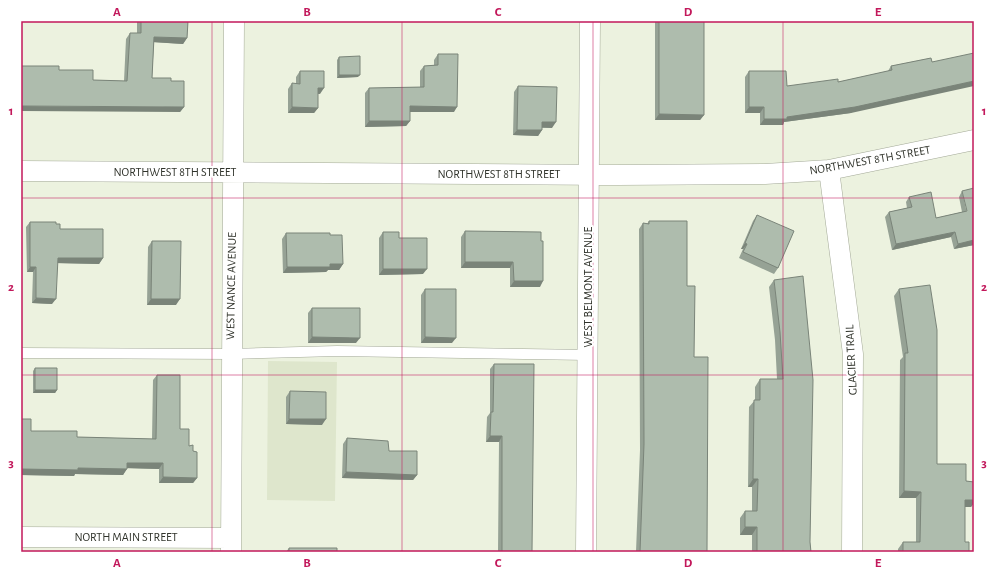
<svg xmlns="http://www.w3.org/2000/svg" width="995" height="573" font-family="'Alegreya Sans',sans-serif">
<rect width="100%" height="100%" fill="#ecf2df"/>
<path fill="#dee6cc" d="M 268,361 L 337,362 L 335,501 L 267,500 Z"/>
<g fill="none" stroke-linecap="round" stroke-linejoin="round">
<g stroke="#a3a997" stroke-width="11">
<path id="service" d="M 21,353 L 231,354 L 337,351 L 588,355"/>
</g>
<g stroke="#a3a997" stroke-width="21">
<path id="minor" d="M 829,170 L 853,354 L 852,552
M 21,171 L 617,175 L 765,174 L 829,170 L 974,140
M 21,537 L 231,538
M 231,552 L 234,21
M 586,552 L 590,21"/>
</g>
<use href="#service" stroke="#fff" stroke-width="10"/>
<use href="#minor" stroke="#fff" stroke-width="20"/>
</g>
<path fill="#96a295" d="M 137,21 L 188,21 L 187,38 L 183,44 L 154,42 L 152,78 L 171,81 L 184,107 L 180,112 L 59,70 L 93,80 L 124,81 L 126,39 L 130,33 L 137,33 Z
M 655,21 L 704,21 L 704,115 L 700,120 L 655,120 Z
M 438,54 L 454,112 L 410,112 L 410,121 L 406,126 L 365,127 L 365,93 L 369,88 L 420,87 L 420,71 L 424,66 L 434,65 L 434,60 Z
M 339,57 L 358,77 L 337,78 L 337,60 Z
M 931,58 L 851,113 L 784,122 L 783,125 L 760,125 L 760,113 L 745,113 L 745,77 L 749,71 L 787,86 L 838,82 L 888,71 L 891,66 Z
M 300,71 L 320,94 L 318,94 L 318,108 L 314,113 L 288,113 L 288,89 L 292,83 L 296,84 L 296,77 Z
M 518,86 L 552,128 L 542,128 L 542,130 L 538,136 L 513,135 L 514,92 Z
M 962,191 L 974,245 L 954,249 L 951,237 L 892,250 L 885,217 L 889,212 L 907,208 L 906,202 L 909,197 L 936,218 L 962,212 L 959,197 Z
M 757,215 L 778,268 L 774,274 L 739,258 L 743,249 L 741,249 L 753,221 Z
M 649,221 L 687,286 L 694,357 L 707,552 L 636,552 L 640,450 L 639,229 L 643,223 L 647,224 Z
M 30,222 L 56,224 L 60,229 L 103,258 L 99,264 L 57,263 L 52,304 L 32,303 L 33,272 L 27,272 L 26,227 Z
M 465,231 L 541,241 L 540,287 L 510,287 L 510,268 L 461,268 L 461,237 Z
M 383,232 L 423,274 L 379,275 L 379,238 Z
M 286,233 L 330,235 L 343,264 L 339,270 L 328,270 L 326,272 L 283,273 L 282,239 Z
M 152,241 L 176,305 L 147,305 L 148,247 Z
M 774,280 L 810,542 L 811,552 L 752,552 L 752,535 L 740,535 L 740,518 L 745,511 L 752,511 L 752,487 L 748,487 L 749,407 L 755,400 L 755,387 L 760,379 L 777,379 L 775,340 L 769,287 Z
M 425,289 L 452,343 L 421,343 L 421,295 Z
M 899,289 L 937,464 L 966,481 L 974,482 L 974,503 L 971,507 L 965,507 L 965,542 L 969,552 L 898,552 L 898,549 L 903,542 L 916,542 L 916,498 L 899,498 L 900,360 L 903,357 L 894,296 Z
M 312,308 L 356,343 L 308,343 L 308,313 Z
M 494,364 L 532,552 L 498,552 L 499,442 L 486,442 L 487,417 L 490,413 L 490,369 Z
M 35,368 L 57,390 L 55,393 L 33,393 L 33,371 Z
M 157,375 L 180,429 L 189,446 L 193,451 L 197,478 L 193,483 L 159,483 L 159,469 L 127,468 L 123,475 L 75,474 L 74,476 L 21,475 L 21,419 L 31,431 L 77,437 L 152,439 L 153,380 Z
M 290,391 L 322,425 L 286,424 L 286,397 Z
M 347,438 L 389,451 L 417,475 L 413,480 L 342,478 L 343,444 Z
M 289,548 L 337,552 L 286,552 Z"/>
<path fill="#7a8479" d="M 154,37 L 187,38 L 183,44 L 151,42 Z
M 339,75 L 360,75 L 358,77 L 337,78 Z
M 974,81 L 974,86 L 851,113 L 784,122 L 783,125 L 760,125 L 764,119 L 787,117 Z
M 318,88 L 324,88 L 320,94 L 314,93 Z
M 21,106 L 184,107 L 180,112 L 21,111 Z
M 410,106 L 457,107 L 454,112 L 406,112 Z
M 292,107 L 318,108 L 314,113 L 288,113 Z
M 749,107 L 764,107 L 760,113 L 745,113 Z
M 659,114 L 704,115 L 700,120 L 655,120 Z
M 369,121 L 410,121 L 406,126 L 365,127 Z
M 542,122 L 556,122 L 552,128 L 538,127 Z
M 517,130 L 542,130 L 538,136 L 513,135 Z
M 955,232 L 951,237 L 892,250 L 896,244 Z
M 974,240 L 974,245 L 954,249 L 958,244 Z
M 745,243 L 747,244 L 743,249 L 741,249 Z
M 58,258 L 103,258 L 99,264 L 54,263 Z
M 465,262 L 513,262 L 510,268 L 461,268 Z
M 330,264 L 343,264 L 339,270 L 328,270 L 326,272 L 283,273 L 287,267 Z
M 30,267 L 36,267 L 33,272 L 27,272 Z
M 383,269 L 427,269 L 423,274 L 379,275 Z
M 514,281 L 543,281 L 540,287 L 510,287 Z
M 36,298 L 56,299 L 52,304 L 32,303 Z
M 151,299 L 180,299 L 176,305 L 147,305 Z
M 312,337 L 360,338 L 356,343 L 308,343 Z
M 425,337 L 456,338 L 452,343 L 421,343 Z
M 35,390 L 57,390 L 55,393 L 33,393 Z
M 289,419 L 326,419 L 322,425 L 286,424 Z
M 490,436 L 502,436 L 499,442 L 486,442 Z
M 127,463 L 163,463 L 159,469 L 123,468 Z
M 78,468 L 127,469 L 123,475 L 75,474 L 74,476 L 21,475 L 21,469 Z
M 346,472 L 417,475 L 413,480 L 342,478 Z
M 163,477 L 197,478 L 193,483 L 159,483 Z
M 753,479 L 758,479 L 752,487 L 748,487 Z
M 904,491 L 921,492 L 916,498 L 899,498 Z
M 965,500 L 974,500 L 974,503 L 971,507 L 960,507 Z
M 745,527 L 757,527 L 752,535 L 740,535 Z"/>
<path fill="#aebcad" stroke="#7a8479" d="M 141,21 L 188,21 L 187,38 L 154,37 L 152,78 L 171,78 L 171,81 L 184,81 L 184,107 L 21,106 L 21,66 L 59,66 L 59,70 L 93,70 L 93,80 L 127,81 L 130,33 L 141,33 Z
M 659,21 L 704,21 L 704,115 L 659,114 Z
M 974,53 L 974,81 L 855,107 L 787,117 L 787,119 L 764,119 L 764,107 L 749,107 L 749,71 L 786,71 L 787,86 L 838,79 L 838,82 L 892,70 L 891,66 L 931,58 L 932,62 Z
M 438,54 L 458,54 L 457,107 L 410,106 L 410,121 L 369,121 L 369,88 L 424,87 L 424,66 L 438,65 Z
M 360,56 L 360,75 L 339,75 L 339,57 Z
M 300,71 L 324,71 L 324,88 L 318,88 L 318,108 L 292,107 L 292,83 L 300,84 Z
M 518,86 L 557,87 L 556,122 L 542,122 L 542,130 L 517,130 Z
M 974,188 L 974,240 L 958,244 L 955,232 L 896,244 L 889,212 L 912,207 L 909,197 L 931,192 L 936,218 L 967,211 L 962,191 Z
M 757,215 L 794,231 L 778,268 L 743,252 L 747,244 L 745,243 Z
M 649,221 L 687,221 L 687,286 L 695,286 L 694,357 L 708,357 L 707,552 L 640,552 L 644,444 L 643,223 L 649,224 Z
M 30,222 L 56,222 L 56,224 L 60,224 L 60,229 L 103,229 L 103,258 L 58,258 L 56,299 L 36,298 L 36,267 L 30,267 Z
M 465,231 L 541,232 L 541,241 L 543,241 L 543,281 L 514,281 L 513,262 L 465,262 Z
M 383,232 L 399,232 L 399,238 L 427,238 L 427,269 L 383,269 Z
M 286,233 L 330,233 L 330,235 L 342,235 L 343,264 L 330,264 L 330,267 L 287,267 Z
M 152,241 L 181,241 L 180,299 L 151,299 Z
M 803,276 L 813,380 L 810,542 L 811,552 L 757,552 L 757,527 L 745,527 L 745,511 L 757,511 L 758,479 L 753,479 L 754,400 L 760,400 L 760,379 L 783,379 L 780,332 L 774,280 Z
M 930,285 L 937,330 L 937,464 L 966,464 L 966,481 L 974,482 L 974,500 L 965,500 L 965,542 L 969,542 L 969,552 L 903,552 L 903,542 L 920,542 L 921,492 L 904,491 L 905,353 L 908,353 L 899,289 Z
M 425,289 L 456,289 L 456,338 L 425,337 Z
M 312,308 L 360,308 L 360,338 L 312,337 Z
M 494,364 L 534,364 L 532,552 L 502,552 L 502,436 L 490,436 L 491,412 L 493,412 Z
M 35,368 L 57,368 L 57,390 L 35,390 Z
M 157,375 L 180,375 L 180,429 L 189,429 L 189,446 L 193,445 L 193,451 L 197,452 L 197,478 L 163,477 L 163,463 L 127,463 L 127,469 L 78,468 L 78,470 L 21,469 L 21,419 L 31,419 L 31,431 L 77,431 L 77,437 L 156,439 Z
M 290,391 L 326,392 L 326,419 L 289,419 Z
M 347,438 L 388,441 L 389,451 L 417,451 L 417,475 L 346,472 Z
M 289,548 L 337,548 L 337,552 L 289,552 Z"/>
<path fill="none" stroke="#c2185b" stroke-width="1" stroke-opacity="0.55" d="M 212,21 L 212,552M 402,21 L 402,552M 593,21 L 593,552M 783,21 L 783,552M 21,198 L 974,198M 21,375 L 974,375"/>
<g text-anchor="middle" stroke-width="4" stroke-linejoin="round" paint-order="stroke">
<g font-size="12" fill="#30332b" stroke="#fff">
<text transform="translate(870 160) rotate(-10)" y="4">NORTHWEST 8TH STREET</text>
<text x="175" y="176">NORTHWEST 8TH STREET</text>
<text x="499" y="178">NORTHWEST 8TH STREET</text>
<text transform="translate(231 286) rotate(-89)" y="4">WEST NANCE AVENUE</text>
<text transform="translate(588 287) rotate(-90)" y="4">WEST BELMONT AVENUE</text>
<text transform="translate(851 360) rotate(-93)" y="4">GLACIER TRAIL</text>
<text x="126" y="541">NORTH MAIN STREET</text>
</g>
</g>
<rect width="995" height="573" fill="none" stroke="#ffffff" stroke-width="44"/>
<rect x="22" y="22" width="951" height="529" fill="none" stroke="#c2185b" stroke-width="1.5"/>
<g font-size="13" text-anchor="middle" font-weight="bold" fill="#c2185b">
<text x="117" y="16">A</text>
<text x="307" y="16">B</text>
<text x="498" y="16">C</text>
<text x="688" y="16">D</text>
<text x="878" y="16">E</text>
<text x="11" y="115">1</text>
<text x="984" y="115">1</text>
<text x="11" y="291">2</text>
<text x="984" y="291">2</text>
<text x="11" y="467">3</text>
<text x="984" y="467">3</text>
<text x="117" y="567">A</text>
<text x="307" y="567">B</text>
<text x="498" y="567">C</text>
<text x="688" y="567">D</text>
<text x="878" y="567">E</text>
</g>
</svg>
